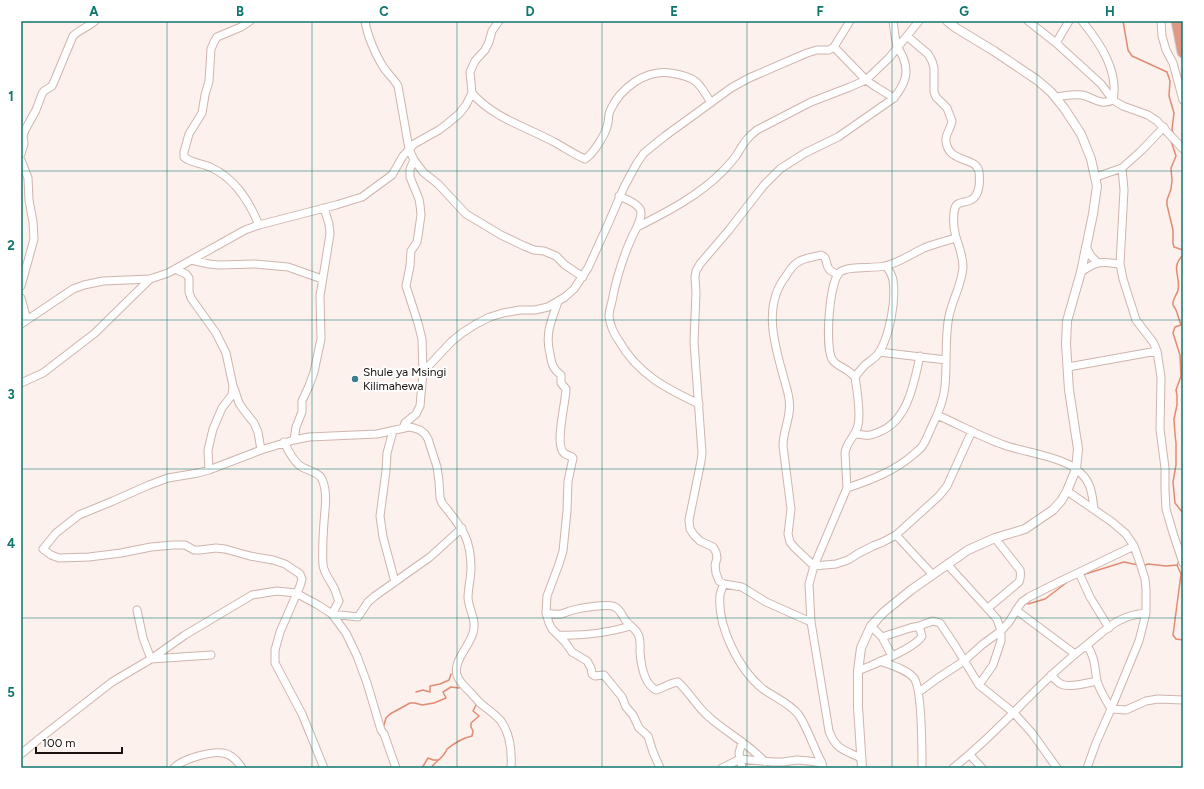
<svg xmlns="http://www.w3.org/2000/svg" width="1204" height="789" font-family="Figtree,sans-serif">
<rect width="100%" height="100%" fill="#fcf1ed"/>
<g fill="none" stroke-linecap="round" stroke-linejoin="round">
<path stroke="#e18b72" stroke-width="1.5" d="M 1123,21 L 1128,50 L 1132,56 L 1167,72 L 1170,81 L 1169,96 L 1174,113 L 1172,129 L 1173,134
M 1172,141 L 1171,141 L 1176,156 L 1171,168 L 1172,180 L 1171,189 L 1167,200 L 1167,205 L 1173,230 L 1173,243 L 1174,247 L 1183,250
M 1183,255 C 1170,268 1181,276 1178,290 C 1177,295 1172,299 1173,305 C 1174,307 1175,308 1176,310 C 1178,315 1179,320 1181,325 L 1175,327 L 1173,333 L 1180,355 L 1181,376 L 1176,390 L 1177,395 L 1177,405 L 1174,419 L 1175,434 L 1176,443 L 1176,465 L 1173,482 L 1175,503 L 1183,513
M 1179,561 L 1177,565 L 1181,574 L 1173,635 L 1176,639 L 1183,640
M 1143,566 L 1148,564 L 1166,566 L 1177,565
M 1082,575 L 1124,562 L 1138,565
M 1028,604 L 1045,599 L 1066,583
M 416,692 L 423,690 L 430,692 L 430,686 L 440,684 L 449,680 L 451,674
M 384,725 L 386,718 L 390,714 L 410,703 L 415,703 L 422,705 L 434,703 L 446,698 L 443,692 L 451,687 L 459,688
M 422,768 L 428,758 L 433,760 L 438,760
M 431,768 C 435,761 444,758 447,749 C 455,743 462,738 472,736 L 473,731 L 471,727 L 471,723 L 479,716 L 473,711 L 477,703"/>
<g stroke="#cfb4ac" stroke-width="9">
<path id="minor" d="M 250,21 L 241,27 L 217,37 L 214,42 L 211,49 L 209,81 L 205,95 L 202,113 L 189,134 L 184,152 L 184,157 C 191,163 201,163 210,167 C 235,178 249,201 259,225
M 365,21 C 367,35 376,56 384,68 C 388,74 394,79 398,86 L 409,149 L 414,160 L 423,172 L 438,184 L 466,214 L 501,235 L 524,246 L 534,250 L 544,251 L 556,256 L 565,265 L 583,277
M 1028,21 L 1056,43 L 1089,73 L 1101,84 L 1113,100 L 1123,106 L 1148,115 L 1157,121 L 1183,149
M 1161,21 L 1162,36 L 1166,50 L 1173,63 L 1183,100
M 1056,43 L 1069,21
M 834,47 L 866,80 L 876,87 L 894,98
M 472,93 C 493,118 527,127 556,143 C 565,148 575,155 585,159 C 594,153 606,134 608,123 C 609,119 608,115 610,111 C 620,88 646,69 671,73 C 696,77 699,82 711,103
M 1055,97 C 1064,96 1073,94 1082,95 C 1095,98 1099,106 1113,100 C 1119,71 1100,43 1082,21
M 21,154 L 24,144 L 23,136 L 25,130 L 36,110 L 42,94 L 44,91 L 52,86 L 53,84 L 73,36 C 79,30 88,27 95,21
M 21,160 L 28,178 L 29,200 L 33,222 L 34,239 L 21,286
M 1122,168 L 1124,190 L 1120,264 L 1123,279 L 1136,320 L 1153,342 L 1157,351 L 1161,377 L 1160,429 L 1165,468 L 1165,490 L 1166,509 L 1173,533 L 1183,563
M 1096,177 L 1122,168 L 1141,151 L 1164,127
M 619,196 C 625,199 636,202 640,209 C 644,217 635,230 632,237 C 623,257 616,280 612,301 C 611,306 609,311 609,316 C 610,325 614,334 619,341 C 638,374 665,388 699,404
M 637,227 C 667,212 698,196 722,172 C 727,167 732,161 736,156 C 743,145 746,138 757,130 L 811,102 L 850,87 L 866,80 L 889,58 L 919,21
M 1086,247 L 1091,256 L 1097,262
M 191,260 L 209,264 L 219,265 L 255,264 L 288,267 L 322,279
M 175,269 L 186,274 L 189,278 L 189,292 L 191,298 L 216,333 L 226,353 L 233,386 L 232,395 L 222,408 L 213,429 L 208,450 L 209,470
M 1081,272 C 1096,261 1102,261 1120,264
M 838,275 C 835,273 831,272 829,269 C 825,264 828,257 821,255 C 814,257 804,258 798,262 C 793,265 789,271 786,276 C 763,305 774,343 783,375 C 785,383 788,391 789,399 C 792,416 783,429 783,446 L 791,509 L 788,534 L 790,542 L 795,548 L 814,566 L 836,564 L 848,560 L 859,553 L 873,546 L 883,542 L 896,535 L 939,496 L 947,486 L 972,431
M 21,298 L 27,320
M 558,302 C 551,321 545,334 550,354 C 552,364 552,368 561,375 L 561,383 L 566,389 C 566,402 554,445 564,453 C 566,455 570,456 572,457 L 573,458 L 568,481 L 567,511 L 563,551 L 559,564 L 547,596 L 546,613 L 549,623 L 552,629 L 565,642 L 572,652 L 587,661 L 591,668 L 592,674 L 595,676 L 604,675 L 622,697 L 626,707 L 633,715 L 639,728 L 648,736 L 653,752 L 660,768
M 21,324 L 73,289 L 84,285 L 103,281 L 150,279 L 168,273 L 245,230 L 259,225 L 336,205 L 362,197 L 392,175 L 403,156 L 414,144 L 439,130 L 447,124 L 459,114 L 466,105 L 472,93 L 470,72 L 475,61 L 485,50 L 489,42 L 492,31 L 499,21
M 879,352 L 946,360
M 1068,367 L 1157,351
M 423,372 L 451,342 L 462,333 L 476,324 L 490,317 L 503,313 L 520,310 L 535,310 L 548,307 L 565,297 L 574,289 L 588,268 L 609,222 L 624,187 L 637,163 L 644,153 L 665,136 L 731,88 L 749,78 L 807,53 L 817,50 L 829,50 L 834,47 L 850,21
M 855,377 C 858,373 861,369 865,365 C 870,361 875,358 879,353 C 890,334 896,301 893,280 C 892,275 889,270 886,266
M 21,383 L 43,373 L 95,333 L 150,279
M 234,388 L 239,403 L 243,409 L 254,423 L 258,432 L 261,450
M 937,415 C 960,425 981,437 1004,445 C 1024,452 1061,457 1076,469 C 1091,480 1092,492 1094,509
M 403,428 L 405,423 L 416,414 L 420,406 L 423,372 L 422,339 L 418,323 L 406,286 L 410,266 L 411,251 L 417,242 L 418,236 L 421,215 L 420,205 L 419,199 L 410,177 L 410,169 L 414,160
M 393,431 L 387,453 L 386,471 L 380,516 L 383,537 L 395,582
M 855,434 C 860,434 865,436 870,435 C 873,435 876,433 879,432 C 908,421 914,383 920,356
M 294,440 L 296,427 L 302,412 L 302,401 L 309,386 L 314,372 L 321,339 L 320,296 L 330,234 L 329,224 L 324,208
M 284,442 C 288,450 292,459 299,465 C 306,471 318,471 322,479 C 328,493 325,508 324,522 C 323,536 322,551 323,565 C 324,574 331,581 335,590 C 336,593 337,597 339,601 L 332,614 L 358,617 L 368,602 L 375,596 L 430,557 L 462,528
M 847,488 C 871,480 895,471 914,454 C 917,451 921,449 923,445 C 927,439 929,432 932,426 C 938,414 944,399 945,386 C 947,365 945,343 948,322 C 950,303 962,286 963,267 C 963,256 959,247 956,237 C 954,230 953,221 954,213 C 955,200 962,204 971,200 C 980,195 980,181 979,172 C 977,156 948,164 946,141 C 945,135 951,128 952,121 L 947,108 L 936,97 L 934,92 L 934,68 L 932,61 L 928,54 L 907,36
M 1067,491 L 1112,522 L 1126,534 L 1134,546 L 1139,560 L 1145,579 L 1146,589 L 1146,613 L 1139,641 L 1111,709 L 1096,743 L 1087,768
M 896,535 L 932,574
M 947,564 L 997,619 L 1001,631 L 1001,641 L 993,665 L 979,685
M 1079,573 L 1090,597 L 1109,628
M 724,584 C 722,587 721,591 720,595 C 717,626 739,670 763,689 C 774,697 789,703 798,714 C 807,726 814,749 822,763 L 823,768
M 988,608 L 1019,582 C 1021,577 1021,575 1020,570 L 995,538
M 137,610 L 143,638 L 151,659 L 211,655
M 1016,610 L 1075,654
M 546,613 C 551,614 556,615 561,614 C 565,613 569,611 573,610 C 581,608 609,603 615,607 C 621,610 622,616 626,621 C 630,626 635,628 638,634 C 641,640 640,646 640,652 C 641,665 644,684 656,690 C 664,688 669,683 678,682 C 690,693 697,707 709,717 C 727,733 749,744 765,762
M 811,622 L 766,602 L 742,587 L 724,584 L 719,581 L 716,573 L 715,565 L 717,558 L 716,552 L 713,547 L 700,541 L 694,535 L 690,529 L 689,520 L 701,461 L 702,453 L 694,342 L 696,293 L 695,277 L 696,271 L 700,264 L 729,230 L 764,185 L 780,169 L 805,153 L 838,137 L 894,98 C 904,85 910,74 903,57 C 901,53 899,50 897,46 C 895,38 894,29 893,21
M 871,626 L 882,637 L 892,656
M 558,635 C 583,636 607,633 631,626
M 882,637 L 910,628 L 919,626 L 933,621 L 940,623 L 956,647 L 979,685 L 1014,713 L 1032,733 L 1057,768
M 1087,645 C 1096,660 1094,665 1097,681 C 1100,691 1106,700 1111,709 L 1126,710 L 1146,701 L 1158,699 L 1183,700
M 880,661 C 891,665 906,669 914,678 C 922,689 922,751 922,768
M 858,671 C 872,665 916,648 922,636 L 919,626
M 1051,675 C 1054,678 1057,682 1061,684 C 1069,688 1088,683 1097,681
M 919,692 L 938,678 L 964,661 L 983,644 L 1001,631 L 1009,622 L 1019,606 L 1022,602 L 1029,597 L 1061,581 L 1134,546
M 21,754 L 39,739 L 112,682 L 151,659 L 185,635 L 252,595 L 277,591 L 296,593 L 318,605 L 332,614 L 346,633 L 357,656 L 367,683 L 381,730 L 384,734 L 396,768
M 970,755 L 982,768
M 861,758 C 844,750 836,750 829,731 L 811,622 L 809,584 L 814,566 L 847,488 L 845,453 C 846,442 856,436 858,425 C 861,413 857,390 855,377 C 853,375 851,373 848,371 C 843,367 835,365 832,359 C 825,346 829,281 840,272 C 849,265 873,269 885,266 C 899,263 911,254 924,248 C 934,244 946,241 956,238
M 174,768 C 182,759 211,751 223,753 C 232,754 238,762 242,768
M 324,768 L 302,714 L 275,663 L 275,650 L 280,632 L 300,586 L 302,579 L 300,574 L 285,564 L 273,560 L 250,556 L 225,549 L 216,548 L 200,550 L 194,550 L 185,545 L 173,545 L 151,547 L 121,553 L 89,557 L 59,558 L 51,555 L 43,549 L 56,533 L 79,515 L 113,501 L 149,485 L 168,478 L 198,473 L 209,470 L 261,450 L 294,440 L 309,437 L 377,434 L 409,427 L 414,428 L 420,430 L 425,434 L 428,439 L 437,467 L 439,481 L 440,498 L 442,503 C 460,526 471,536 471,568 C 471,578 468,588 468,598 C 469,611 477,619 473,633 C 469,647 453,661 457,675 C 459,682 465,687 470,692 C 474,696 477,700 480,703 C 487,709 495,714 501,721 C 510,734 512,753 511,768
M 722,768 L 740,759 L 773,762 L 783,762 L 797,760 L 809,761 L 822,763
M 742,768 L 739,753 L 742,742
M 953,768 C 1002,730 1039,681 1088,644 C 1098,636 1108,626 1120,620 C 1128,616 1136,614 1146,613"/>
</g>
<g stroke="#cfb4ac" stroke-width="10">
<path id="tertiary" d="M 862,768 L 858,707 L 858,671 L 861,648 L 871,626 L 884,612 L 911,590 L 968,550 L 995,538 L 1025,529 L 1053,510 L 1061,501 L 1067,491 L 1076,469 L 1078,449 L 1069,390 L 1066,344 L 1067,321 L 1081,272 L 1093,214 L 1097,186 L 1091,159 L 1081,134 L 1064,108 L 1051,92 L 1037,80 L 994,51 L 956,28 L 947,21"/>
</g>
<g stroke="#d1cfcf" stroke-width="13">
<path id="trunk" d="M 1177,21 L 1183,52"/>
</g>
<use href="#minor" stroke="#fff" stroke-width="7"/>
<use href="#tertiary" stroke="#fff" stroke-width="8"/>
<use href="#trunk" stroke="#df9884" stroke-width="11"/>
</g>
<path fill="none" stroke="#0f766e" stroke-width="1" stroke-opacity="0.55" d="M 167,21 L 167,768M 312,21 L 312,768M 457,21 L 457,768M 602,21 L 602,768M 747,21 L 747,768M 892,21 L 892,768M 1037,21 L 1037,768M 21,171 L 1183,171M 21,320 L 1183,320M 21,469 L 1183,469M 21,618 L 1183,618"/>
<circle fill="#3b7d8f" stroke="#fff" stroke-width="1.5" cx="355" cy="379" r="4"/>
<g text-anchor="middle" stroke-width="4" stroke-linejoin="round" paint-order="stroke">
<g font-size="12" fill="#1b110f" stroke="#fff" text-anchor="start">
<text x="363" y="376">Shule ya Msingi<tspan x="363" dy="14">Kilimahewa</tspan></text>
</g>
</g>
<rect width="1204" height="789" fill="none" stroke="#ffffff" stroke-width="44"/>
<path d="M36 747v6h86v-6" fill="none" stroke="#1b110f" stroke-width="2"/>
<text x="42" y="747" font-size="12" fill="#1b110f" stroke="#ffffff" stroke-width="3" paint-order="stroke">100 m</text>
<rect x="22" y="22" width="1160" height="745" fill="none" stroke="#0f766e" stroke-width="1.5"/>
<g font-size="13" text-anchor="middle" font-weight="bold" fill="#0f766e">
<text x="94" y="16">A</text>
<text x="240" y="16">B</text>
<text x="384" y="16">C</text>
<text x="530" y="16">D</text>
<text x="674" y="16">E</text>
<text x="820" y="16">F</text>
<text x="964" y="16">G</text>
<text x="1110" y="16">H</text>
<text x="11" y="101">1</text>
<text x="11" y="250">2</text>
<text x="11" y="399">3</text>
<text x="11" y="548">4</text>
<text x="11" y="697">5</text>
</g>
</svg>
